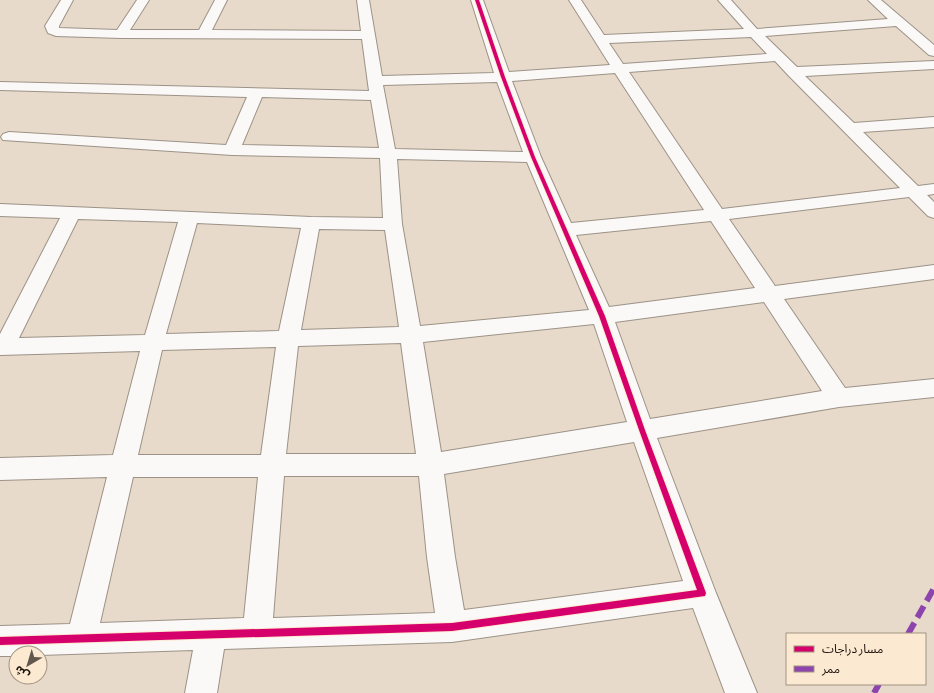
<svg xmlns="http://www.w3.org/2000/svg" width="934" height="693" font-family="'Asap Condensed','Noto Sans Arabic',sans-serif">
<rect width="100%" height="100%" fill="#e7dacb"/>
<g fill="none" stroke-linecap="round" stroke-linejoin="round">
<g stroke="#9c9287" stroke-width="2">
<path id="minor" d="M 61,0 L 73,0 L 59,26 L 59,28 L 117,30 L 137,0 L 149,0 L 130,30 L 199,30 L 215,0 L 227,0 L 212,30 L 361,31 L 357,0 L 369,0 L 382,76 L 494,73 L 471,0 L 483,0 L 509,72 L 610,65 L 569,0 L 581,0 L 604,35 L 744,29 L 718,0 L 731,0 L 757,29 L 888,19 L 868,0 L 881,0 L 934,45 L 934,56 L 929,55 L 896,26 L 765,36 L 797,67 L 934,61 L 934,69 L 805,76 L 854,123 L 934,117 L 934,127 L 863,132 L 918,186 L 934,184 L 934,194 L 927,195 L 934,202 L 934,218 L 928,216 L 909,197 L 729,219 L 775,286 L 934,265 L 934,279 L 784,299 L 845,388 L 934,379 L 934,397 L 839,407 L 657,438 L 716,593 L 757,693 L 725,693 L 693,608 L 452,642 L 224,649 L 217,693 L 185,693 L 193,650 L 40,655 L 40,653 L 16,653 L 16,656 L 0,656 L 0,626 L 70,624 L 107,477 L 0,480 L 0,458 L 113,455 L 140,351 L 0,355 L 0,334 L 60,218 L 0,216 L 0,204 L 311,217 L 383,218 L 380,158 L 232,155 L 3,140 L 1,137 L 3,134 L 9,132 L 226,145 L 247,97 L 0,90 L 0,82 L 369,91 L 362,39 L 121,38 L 56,36 L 48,33 L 45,26 ZM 751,37 L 767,54 L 623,64 L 609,43 ZM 775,61 L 788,75 L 900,188 L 722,209 L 629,72 ZM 615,73 L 704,210 L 571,223 L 541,157 L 512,81 ZM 497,82 L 523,152 L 395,149 L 383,85 ZM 262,97 L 371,100 L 379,148 L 242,145 ZM 397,159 L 527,162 L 589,310 L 420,326 L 402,224 ZM 78,219 L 178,222 L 145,335 L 19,338 ZM 711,221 L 755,288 L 609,307 L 576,235 ZM 197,223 L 301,228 L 279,331 L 166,334 ZM 319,229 L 385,230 L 399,327 L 301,330 ZM 764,302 L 822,391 L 650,419 L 615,322 ZM 594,324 L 627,422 L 441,452 L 423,342 ZM 401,343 L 416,454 L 286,454 L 298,346 ZM 276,347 L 261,455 L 138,455 L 162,350 ZM 634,442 L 683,581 L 464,610 L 455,557 L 444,474 ZM 284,476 L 419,476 L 427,557 L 435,613 L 273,618 ZM 133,477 L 258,477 L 244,618 L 100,623 Z"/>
</g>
<use href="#minor" fill="#fbf9f7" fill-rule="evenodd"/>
<path stroke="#8e44ad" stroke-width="6" stroke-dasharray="13 6" stroke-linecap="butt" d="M 908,634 L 934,588
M 874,693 L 879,684"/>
<g stroke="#fce9d2" stroke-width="2">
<path id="cycleway" d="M 475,0 L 479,0 L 505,77 L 535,157 L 605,316 L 645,430 L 706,593 L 705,596 L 452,631 L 0,645 L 0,637 L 452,623 L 697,590 L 639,430 L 599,316 L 531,157 L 501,77 Z"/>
</g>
<use href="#cycleway" fill="#d6006c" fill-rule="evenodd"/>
</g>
<rect x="786" y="633" width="140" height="52" fill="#fce9d2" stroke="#a19381"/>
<rect x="794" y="646" width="20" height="6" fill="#d6006c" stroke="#a19381"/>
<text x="822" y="653" font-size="12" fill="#191107">مسار دراجات</text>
<rect x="794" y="666" width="20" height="6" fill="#8e44ad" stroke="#a19381"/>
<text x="822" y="673" font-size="12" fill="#191107">ممر</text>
<g transform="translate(28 665) rotate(218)"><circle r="19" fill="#fce9d2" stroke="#a19381"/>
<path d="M0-3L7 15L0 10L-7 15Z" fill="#61574c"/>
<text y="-6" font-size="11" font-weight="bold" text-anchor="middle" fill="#191107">ش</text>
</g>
</svg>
